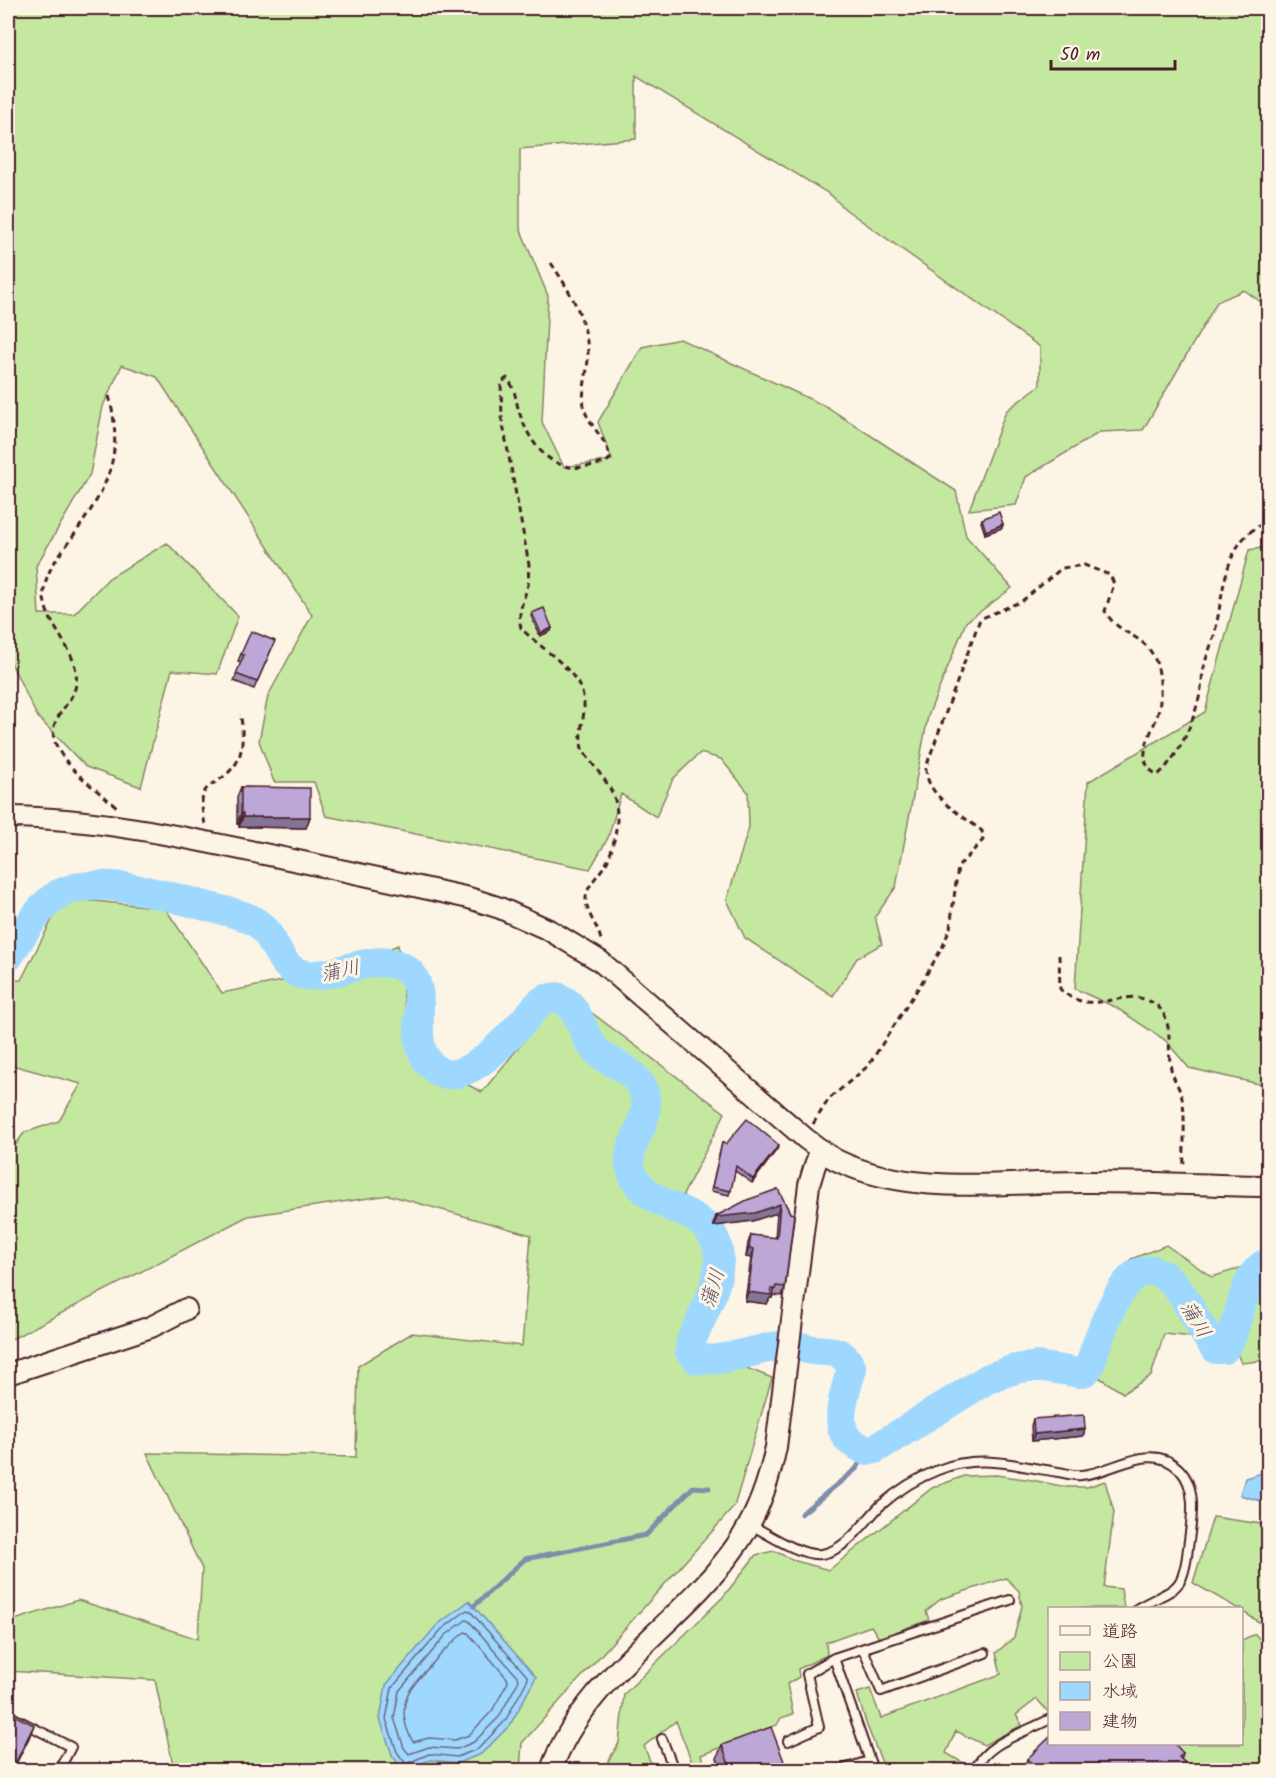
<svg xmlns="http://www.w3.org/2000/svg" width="1276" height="1778" font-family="Kalam,'Klee One',sans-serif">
<rect width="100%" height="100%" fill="#fcf5e5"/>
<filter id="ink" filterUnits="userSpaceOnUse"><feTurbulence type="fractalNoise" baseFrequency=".0167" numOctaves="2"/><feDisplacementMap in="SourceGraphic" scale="12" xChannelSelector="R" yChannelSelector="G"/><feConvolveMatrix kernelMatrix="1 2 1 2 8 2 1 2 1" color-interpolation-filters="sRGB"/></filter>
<g filter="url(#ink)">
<path fill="#c5e8a1" stroke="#888466" stroke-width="1.5" d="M 8,8 L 1268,8 L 1268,307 L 1244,290 L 1217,302 L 1143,430 L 1100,432 L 1026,477 L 1016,505 L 969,510 L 1006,411 L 1040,385 L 1040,347 L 845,209 L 831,195 L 636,76 L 636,139 L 520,149 L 520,228 L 548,296 L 542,422 L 564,467 L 612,460 L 598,422 L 642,347 L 680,339 L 827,407 L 956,491 L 966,536 L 1012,588 L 966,622 L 928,716 L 896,887 L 875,917 L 882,944 L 857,958 L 833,996 L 745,938 L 727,900 L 749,827 L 748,792 L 721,759 L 700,753 L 673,779 L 656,817 L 621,794 L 608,838 L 590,869 L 326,816 L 314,782 L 274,782 L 259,741 L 268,696 L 312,615 L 157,377 L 122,365 L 103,406 L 90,474 L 36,566 L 39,614 L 74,614 L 109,578 L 167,543 L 238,616 L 217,674 L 172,670 L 141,787 L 86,767 L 37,716 L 8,657 Z
M 1268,547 L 1268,1086 L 1189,1068 L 1165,1040 L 1115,1007 L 1075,989 L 1088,782 L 1205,712 L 1249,550 Z
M 63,898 L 165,908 L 222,993 L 336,970 L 398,945 L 410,1056 L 482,1092 L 564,992 L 725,1113 L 683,1195 L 718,1240 L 701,1350 L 772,1378 L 734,1507 L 522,1743 L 520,1770 L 174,1770 L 155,1680 L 8,1671 L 8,1622 L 78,1600 L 198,1639 L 202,1569 L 147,1453 L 356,1457 L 358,1366 L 412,1333 L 522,1346 L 531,1235 L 389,1195 L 248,1216 L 8,1341 L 8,1155 L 24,1133 L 59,1121 L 81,1084 L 8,1064 L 8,981 L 21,980 Z
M 1166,1245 L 1212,1277 L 1244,1267 L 1268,1262 L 1268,1360 L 1241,1363 L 1232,1341 L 1164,1334 L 1151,1376 L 1123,1393 L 1077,1363 L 1110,1293 L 1131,1259 Z
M 996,1475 L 1032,1480 L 1066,1487 L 1087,1487 L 1105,1481 L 1114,1512 L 1104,1587 L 1121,1589 L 1124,1608 L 1050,1608 L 1049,1713 L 1037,1699 L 1016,1715 L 1022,1725 L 984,1745 L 956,1731 L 946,1753 L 970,1767 L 970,1770 L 885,1770 L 867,1726 L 857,1693 L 870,1689 L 881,1718 L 1001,1674 L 996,1653 L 1014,1637 L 1022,1606 L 1019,1591 L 1006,1578 L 941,1599 L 926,1611 L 929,1620 L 879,1638 L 871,1626 L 826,1642 L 827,1655 L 798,1669 L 799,1677 L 787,1684 L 793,1714 L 781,1718 L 777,1725 L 701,1755 L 706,1770 L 695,1770 L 676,1721 L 644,1746 L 652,1766 L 641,1770 L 603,1770 L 619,1743 L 624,1694 L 723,1597 L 756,1555 L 774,1551 L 796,1561 L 829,1570 L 932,1488 L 964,1476 Z
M 1213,1517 L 1268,1525 L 1268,1628 L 1242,1611 L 1242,1608 L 1237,1608 L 1193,1583 Z
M 1255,1634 L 1268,1649 L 1268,1770 L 1192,1770 L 1165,1744 L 1242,1744 L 1242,1640 Z"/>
<path fill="#9fd8ff" stroke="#7d8eaa" stroke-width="1.5" d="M 1268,1471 L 1268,1503 L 1240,1495 L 1245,1478 Z
M 469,1601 L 536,1677 L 510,1725 L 481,1754 L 458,1763 L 430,1760 L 403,1770 L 392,1755 L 380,1719 L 386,1685 L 437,1625 Z"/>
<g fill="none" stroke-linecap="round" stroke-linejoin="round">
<path stroke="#6c6980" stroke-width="1.5" d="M 467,1610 L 470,1611 L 527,1676 L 528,1679 L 505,1721 L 478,1749 L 457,1757 L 429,1754 L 406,1764 L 397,1752 L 386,1719 L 392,1688 L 441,1630 Z
M 466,1620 L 469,1621 L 518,1677 L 519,1680 L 499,1717 L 474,1742 L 457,1749 L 429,1747 L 409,1754 L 404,1748 L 394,1718 L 399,1691 L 446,1635 Z
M 465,1632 L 468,1633 L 507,1678 L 508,1682 L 492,1711 L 469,1735 L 455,1740 L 429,1738 L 413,1742 C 405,1728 401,1712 407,1696 C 411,1684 453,1641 465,1632 Z"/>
<path stroke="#7d8eaa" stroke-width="5" d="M 801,1514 L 856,1469 L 867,1451
M 474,1606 L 525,1559 L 646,1535 L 693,1487 L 709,1488"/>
<path stroke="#9fd8ff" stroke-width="30" d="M 8,957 C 20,939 39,905 59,894 C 98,873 165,896 206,906 C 222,911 243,913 257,923 C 275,935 277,963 296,972 C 325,987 373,946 407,970 C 433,990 404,1043 433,1067 C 437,1070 440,1073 445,1074 C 474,1078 510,1035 528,1016 C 533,1011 538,1003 544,1000 C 548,998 553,998 557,997 C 561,999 566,1001 569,1004 C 583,1018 584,1042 600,1054 C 612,1064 627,1067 637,1080 C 643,1087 646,1096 646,1105 C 646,1130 621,1149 633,1175 C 642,1193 661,1203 679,1210 C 747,1237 712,1294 691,1341 L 690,1351 L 697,1359 C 728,1363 758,1346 790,1345 C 797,1345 805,1349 813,1350 C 833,1352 842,1348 852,1369 C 846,1387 834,1422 847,1438 C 851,1444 861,1447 867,1451 L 875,1449 L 989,1378 L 1015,1369 L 1037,1366 L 1080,1373 L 1086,1371 L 1090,1365 C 1097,1342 1116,1284 1138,1273 C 1142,1271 1148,1271 1152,1270 C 1159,1273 1167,1277 1172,1282 C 1191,1302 1198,1329 1216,1349 L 1224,1349 C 1240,1330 1242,1270 1268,1263"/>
<g stroke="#4a1f2b" stroke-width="12">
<path id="service" d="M 751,1525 C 768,1534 802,1557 821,1554 C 846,1551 864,1522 880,1506 C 897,1491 917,1478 938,1470 C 980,1453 1016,1466 1058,1472 C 1066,1473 1074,1476 1081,1475 C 1114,1473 1150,1440 1179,1469 C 1199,1489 1191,1523 1188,1548 C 1183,1595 1174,1587 1138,1608
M 863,1649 L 881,1691 L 985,1653
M 8,1715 L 71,1747 L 59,1770
M 662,1739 L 674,1770
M 788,1741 L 819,1727 L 807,1674 L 834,1658
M 840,1770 L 869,1761
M 873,1770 L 834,1658 L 1010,1600
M 975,1770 C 986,1742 1025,1733 1050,1719"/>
</g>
<g stroke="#4a1f2b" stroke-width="24">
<path id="tertiary" d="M 8,817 C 95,818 179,836 264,854 C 333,868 401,883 469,898 L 500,908 L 549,930 L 600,961 L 806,1139 C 816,1146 825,1154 836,1160 C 914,1198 1007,1181 1090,1182 C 1149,1182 1209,1185 1268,1186
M 8,1374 L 151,1327 L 186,1309
M 551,1770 C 585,1675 683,1624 738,1543 C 758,1514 769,1481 776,1447 L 809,1185 L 815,1165 L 821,1150"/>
</g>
<path stroke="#4a1f2b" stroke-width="3" stroke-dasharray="6 4.5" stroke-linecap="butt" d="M 551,263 C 570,291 588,321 588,356 C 588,375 580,392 585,411 C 591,428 609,442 610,459 C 603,465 593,465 584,467 C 548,472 527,439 518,408 C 515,396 515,388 507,378 L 501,383 L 502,419 L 529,565 C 528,571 529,579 528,585 C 524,600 517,612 521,628 C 541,650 582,670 584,703 C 585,718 578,734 582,748 C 584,753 589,759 592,763 C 607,784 618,793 617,820 C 616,833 613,848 608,860 C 602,872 586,885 586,899 C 586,915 599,926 601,941
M 109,396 C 125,457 106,490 71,539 C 59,556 46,570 44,591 C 42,621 72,643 76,672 C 79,696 65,702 56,721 C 40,752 98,790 118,808
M 205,824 C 194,777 215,792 235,765 C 245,751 242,730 241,714
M 1059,955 L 1060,989 C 1090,1018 1120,989 1147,1000 C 1177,1011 1166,1046 1171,1069 C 1173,1079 1180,1088 1182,1098 C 1186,1115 1183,1149 1184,1167
M 813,1124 L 829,1099 L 868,1066 L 922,982 L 943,946 L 950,928 L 958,867 L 983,840 L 982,831 C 961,814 925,796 926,767 L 980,619 L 1022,601 L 1062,568 L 1084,565 L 1110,575 L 1114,584 L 1105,611 C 1122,642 1155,630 1160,681 C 1160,690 1161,704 1158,713 C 1153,732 1131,762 1158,775 C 1180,755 1193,723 1200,694 C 1202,685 1202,675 1204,667 C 1207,653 1214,640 1216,627 C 1224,588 1225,537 1268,522"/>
<use href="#service" stroke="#fcf5e5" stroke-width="8"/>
<use href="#tertiary" stroke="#fcf5e5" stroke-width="20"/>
</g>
<path fill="#a290b8" stroke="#4a1f2b" stroke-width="1.5" d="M 982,519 L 1003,524 L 1002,528 L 985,534 L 981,522 Z
M 532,613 L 551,631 L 540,636 L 531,616 Z
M 272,648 L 254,689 L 234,681 L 241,662 L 238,661 L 241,654 Z
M 241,787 L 310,817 L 306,828 L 239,827 L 239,824 L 237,824 L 237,797 Z
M 722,1143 L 726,1144 L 779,1145 L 777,1149 L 752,1183 L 735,1171 L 729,1195 L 711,1191 Z
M 778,1189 L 790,1213 L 785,1287 L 782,1296 L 773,1295 L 772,1298 L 770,1298 L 767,1304 L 745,1301 L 751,1258 L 746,1257 L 748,1243 L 751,1235 L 775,1238 L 777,1213 L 752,1221 L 714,1226 L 713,1224 L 716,1216 Z
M 1033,1419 L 1085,1429 L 1083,1436 L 1032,1441 L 1031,1426 Z
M 722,1745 L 782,1770 L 721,1770 L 717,1758 Z
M 1183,1753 L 1181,1760 L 1192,1770 L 1023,1770 L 1027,1759 Z"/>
<path fill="#847596" stroke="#4a1f2b" stroke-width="1.5" d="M 1003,524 L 1002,528 L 985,534 L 986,531 Z
M 552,628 L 551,631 L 540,636 L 541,633 Z
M 241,813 L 243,813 L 239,824 L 237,824 Z
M 243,817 L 310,817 L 306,828 L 239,827 Z
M 779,1145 L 777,1149 L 752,1183 L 753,1179 Z
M 780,1204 L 777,1213 L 752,1221 L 714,1226 L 717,1217 Z
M 749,1248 L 754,1249 L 751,1258 L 746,1257 Z
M 771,1289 L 775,1289 L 772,1298 L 770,1298 L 767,1304 L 745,1301 L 748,1292 Z
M 1085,1429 L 1083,1436 L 1032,1441 L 1034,1434 Z
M 34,1725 L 29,1738 L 13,1770 L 12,1770 Z
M 785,1764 L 782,1770 L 771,1770 L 771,1769 Z"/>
<path fill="#bca7d6" stroke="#4a1f2b" stroke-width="1.5" d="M 999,512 L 1003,524 L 986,531 L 982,519 Z
M 544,608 L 552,628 L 541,633 L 532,613 Z
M 251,631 L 275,641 L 257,682 L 236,674 L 244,655 L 241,654 Z
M 241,787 L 310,788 L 310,817 L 243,817 L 243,813 L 241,813 Z
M 747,1119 L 779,1145 L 753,1179 L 736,1166 L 731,1191 L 712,1187 L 722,1143 L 726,1144 Z
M 778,1189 L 790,1213 L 794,1214 L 785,1287 L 776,1286 L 775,1289 L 771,1289 L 771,1295 L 748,1292 L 754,1249 L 749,1248 L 751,1235 L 777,1238 L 780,1204 L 755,1213 L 717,1217 L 716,1216 L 747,1200 Z
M 1084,1415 L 1085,1429 L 1034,1434 L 1033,1419 Z
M 8,1712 L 34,1725 L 12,1770 L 8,1770 Z
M 771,1727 L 785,1764 L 771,1769 L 772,1770 L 731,1770 L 722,1745 Z
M 1050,1737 L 1050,1743 L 1174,1743 L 1183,1753 L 1179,1757 L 1192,1770 L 1027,1770 L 1033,1765 L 1027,1759 Z"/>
</g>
<g text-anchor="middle" stroke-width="6" stroke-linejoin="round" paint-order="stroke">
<g font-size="20" font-style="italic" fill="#5f4d60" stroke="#fcf5e5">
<text transform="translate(340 970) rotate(-11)" y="7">蒲川</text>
<text transform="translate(712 1288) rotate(-73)" y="7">蒲川</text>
<text transform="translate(1196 1319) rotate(59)" y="7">蒲川</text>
</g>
</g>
<rect width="1276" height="1778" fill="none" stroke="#fcf5e5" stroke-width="30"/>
<rect x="15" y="15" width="1246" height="1748" fill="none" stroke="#4a1f2b" stroke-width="2" filter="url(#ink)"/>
<rect x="1048" y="1607" width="195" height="138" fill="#fcf5e5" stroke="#b59f9b" stroke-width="1.5"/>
<rect x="1060" y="1626" width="30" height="9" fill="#fcf5e5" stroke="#b59f9b" stroke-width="1.5"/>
<text x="1102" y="1637" font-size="18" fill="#4a1f2b">道路</text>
<rect x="1060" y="1652" width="30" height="18" fill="#c5e8a1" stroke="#b59f9b" stroke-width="1.5"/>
<text x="1102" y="1667" font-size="18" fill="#4a1f2b">公園</text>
<rect x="1060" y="1682" width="30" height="18" fill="#9fd8ff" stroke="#b59f9b" stroke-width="1.5"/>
<text x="1102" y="1697" font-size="18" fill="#4a1f2b">水域</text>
<rect x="1060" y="1712" width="30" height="18" fill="#bca7d6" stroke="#b59f9b" stroke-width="1.5"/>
<text x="1102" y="1727" font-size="18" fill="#4a1f2b">建物</text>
<path d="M1051 60v9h124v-9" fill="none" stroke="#4a1f2b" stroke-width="3"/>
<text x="1060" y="60" font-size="18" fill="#4a1f2b" stroke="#fcf5e5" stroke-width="4.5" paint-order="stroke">50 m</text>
</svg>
